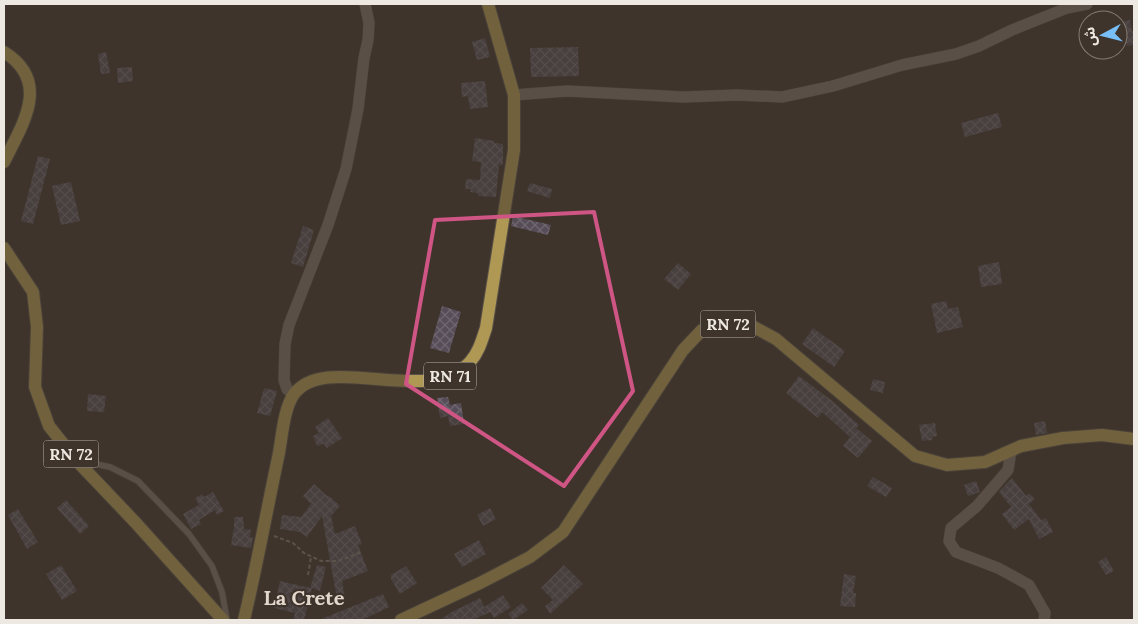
<svg xmlns="http://www.w3.org/2000/svg" width="1138" height="624" font-family="Lora,'Noto Sans Arabic',serif">
<defs>
<pattern id="building-cross-hatch" width="8" height="8" patternUnits="userSpaceOnUse" patternTransform="scale(1.25)"><rect width="8" height="8" fill="#564d58"/><path d="M0 0l8 8M0 8l8-8" fill="none" stroke="#6f6770"/></pattern>
</defs>
<rect width="100%" height="100%" fill="#3e342b"/>
<path fill="url(#building-cross-hatch)" d="M 1130,20 L 1132,31 L 1134,31 L 1134,45 L 1127,46 L 1126,40 L 1118,41 L 1118,22 Z
M 485,38 L 490,57 L 477,60 L 472,42 Z
M 578,47 L 579,76 L 531,77 L 530,48 Z
M 106,52 L 110,73 L 101,74 L 98,54 Z
M 132,67 L 133,81 L 118,83 L 117,68 Z
M 485,81 L 488,107 L 470,109 L 468,96 L 462,97 L 461,83 Z
M 998,113 L 1002,127 L 965,137 L 961,123 Z
M 475,138 L 494,141 L 494,143 L 503,144 L 503,165 L 499,165 L 496,197 L 478,196 L 478,193 L 470,192 L 471,189 L 465,189 L 466,179 L 480,180 L 481,162 L 472,161 Z
M 38,156 L 50,159 L 33,224 L 21,221 Z
M 71,182 L 80,221 L 61,225 L 52,186 Z
M 530,183 L 552,189 L 550,198 L 527,191 Z
M 513,216 L 551,225 L 548,235 L 511,226 Z
M 303,226 L 314,230 L 303,267 L 291,263 Z
M 999,262 L 1002,284 L 981,287 L 978,266 Z
M 678,263 L 691,274 L 678,290 L 664,279 Z
M 946,301 L 948,309 L 958,307 L 963,327 L 937,333 L 931,304 Z
M 442,306 L 461,312 L 449,353 L 430,348 Z
M 813,328 L 845,351 L 834,367 L 802,344 Z
M 799,376 L 831,400 L 859,425 L 856,428 L 872,441 L 858,458 L 843,446 L 850,437 L 822,412 L 818,418 L 786,393 Z
M 873,379 L 885,382 L 883,393 L 870,390 Z
M 264,388 L 277,391 L 270,416 L 257,413 Z
M 88,394 L 106,396 L 104,412 L 87,411 Z
M 448,397 L 450,405 L 461,403 L 464,424 L 450,426 L 448,416 L 440,418 L 437,398 Z
M 328,418 L 342,438 L 327,448 L 324,444 L 317,446 L 313,436 L 319,433 L 315,427 Z
M 1045,421 L 1047,433 L 1036,435 L 1034,423 Z
M 935,423 L 937,436 L 932,437 L 932,440 L 922,441 L 919,425 Z
M 873,477 L 892,488 L 886,497 L 867,486 Z
M 1012,478 L 1026,496 L 1029,493 L 1035,499 L 1029,504 L 1041,520 L 1046,518 L 1053,532 L 1039,539 L 1029,519 L 1014,530 L 1002,514 L 1011,507 L 999,492 Z
M 976,481 L 980,492 L 968,496 L 964,485 Z
M 314,484 L 327,496 L 328,495 L 340,506 L 331,516 L 335,534 L 355,526 L 362,544 L 358,545 L 368,571 L 342,581 L 346,603 L 338,604 L 322,516 L 307,537 L 300,532 L 280,529 L 282,515 L 301,517 L 311,504 L 303,496 Z
M 213,492 L 224,511 L 217,515 L 215,510 L 199,520 L 201,524 L 191,529 L 183,514 L 199,505 L 195,498 L 202,494 L 204,497 Z
M 66,500 L 89,526 L 80,534 L 57,508 Z
M 490,508 L 496,519 L 483,526 L 477,515 Z
M 18,509 L 38,542 L 27,549 L 8,515 Z
M 234,517 L 243,517 L 244,529 L 251,530 L 250,537 L 253,538 L 251,548 L 231,545 L 234,528 Z
M 479,540 L 486,554 L 462,567 L 454,554 Z
M 1106,557 L 1114,571 L 1106,575 L 1098,562 Z
M 61,565 L 77,591 L 62,600 L 46,574 Z
M 317,565 L 326,567 L 320,591 L 312,588 L 304,620 L 293,620 L 295,613 L 274,608 L 280,581 L 310,588 Z
M 564,565 L 583,584 L 550,614 L 545,606 L 553,600 L 541,588 Z
M 406,566 L 417,583 L 400,594 L 391,579 L 391,575 Z
M 844,574 L 856,576 L 853,593 L 856,593 L 855,607 L 840,606 Z
M 383,594 L 389,607 L 362,620 L 319,620 Z
M 503,595 L 511,607 L 494,618 L 490,612 L 473,620 L 440,620 L 450,613 L 480,598 L 484,607 Z
M 522,603 L 528,610 L 513,620 L 508,614 Z"/>
<g fill="none" stroke-linecap="round" stroke-linejoin="round">
<g stroke="#595149" stroke-width="7">
<path id="lane" d="M 81,461 L 110,467 L 138,481 L 189,534 L 212,566 L 222,592 L 227,620"/>
</g>
<g stroke="#595149" stroke-width="12">
<path id="street" d="M 514,95 L 567,91 L 683,97 L 737,95 L 782,97 L 833,86 L 902,65 L 956,54 L 979,46 L 1012,30 L 1067,8 L 1087,4
M 293,395 L 287,389 L 284,380 L 285,344 L 289,325 L 328,225 L 346,169 L 358,109 L 364,58 L 368,40 L 369,23 L 365,4
M 1011,451 L 1008,470 L 977,506 L 951,528 L 949,541 L 956,552 L 998,568 L 1029,585 L 1045,613 L 1044,620"/>
</g>
<g stroke="#595149" stroke-width="14">
<path id="primary" d="M 4,52 C 52,82 22,125 4,162
M 4,248 L 33,292 L 37,327 L 35,387 L 49,426 L 76,460 L 135,522 L 223,620
M 244,620 C 257,565 267,509 279,453 C 282,436 284,408 294,394 C 326,351 428,408 470,362 C 479,352 482,340 486,328 L 514,150 L 514,95 L 488,4
M 401,620 L 480,583 L 530,557 L 563,532 L 683,350 L 702,330 L 726,324 L 752,326 L 776,339 L 915,456 L 947,465 L 985,462 L 1021,446 L 1063,438 L 1102,435 L 1134,439"/>
</g>
<path stroke="#807770" stroke-width="2" stroke-dasharray="4 2.5" stroke-linecap="butt" d="M 274,536 L 293,543 L 304,553 L 321,561 L 338,561 L 362,552
M 308,575 L 311,557"/>
<use href="#lane" stroke="#7b7066" stroke-width="5.5"/>
<use href="#street" stroke="#7b7066" stroke-width="11"/>
<use href="#primary" stroke="#af9853" stroke-width="12"/>
</g>
<path d="M0 0H1138V624H0ZM 594,212 L 633,391 L 564,486 L 406,384 L 435,220 Z" fill="#3e342b" fill-opacity=".55" fill-rule="evenodd"/>
<path fill="none" stroke="#cf5684" stroke-width="4" stroke-linejoin="round" d="M 594,212 L 633,391 L 564,486 L 406,384 L 435,220 Z"/>
<g text-anchor="middle" stroke-width="4.5" stroke-linejoin="round" paint-order="stroke">
<g fill="#3e342b" stroke="#b9b2ab" stroke-width="1">
<rect x="700.5" y="310.5" width="55" height="27" rx="4"/>
<rect x="424" y="362.5" width="52" height="27" rx="4"/>
<rect x="43.5" y="440.5" width="55" height="27" rx="4"/>
</g>
<g font-size="16" font-weight="bold" fill="#eee8e2">
<text x="728" y="330">RN 72</text>
<text x="450" y="382">RN 71</text>
<text x="71" y="460">RN 72</text>
</g>
<g font-size="20" font-weight="bold" fill="#e4d7cc" stroke="#3e342b">
<text x="304" y="605">La Crete</text>
</g>
</g>
<rect width="1138" height="624" fill="none" stroke="#eee8e2" stroke-width="10"/>
<g transform="translate(1103 35) rotate(263)"><circle r="24" fill="#3e342b" stroke="#847c74"/>
<path d="M0-4L9 19L0 12L-9 19Z" fill="#78bff7"/>
<text y="-8" font-size="14" font-weight="bold" text-anchor="middle" fill="#eee8e2">ش</text>
</g>
</svg>
